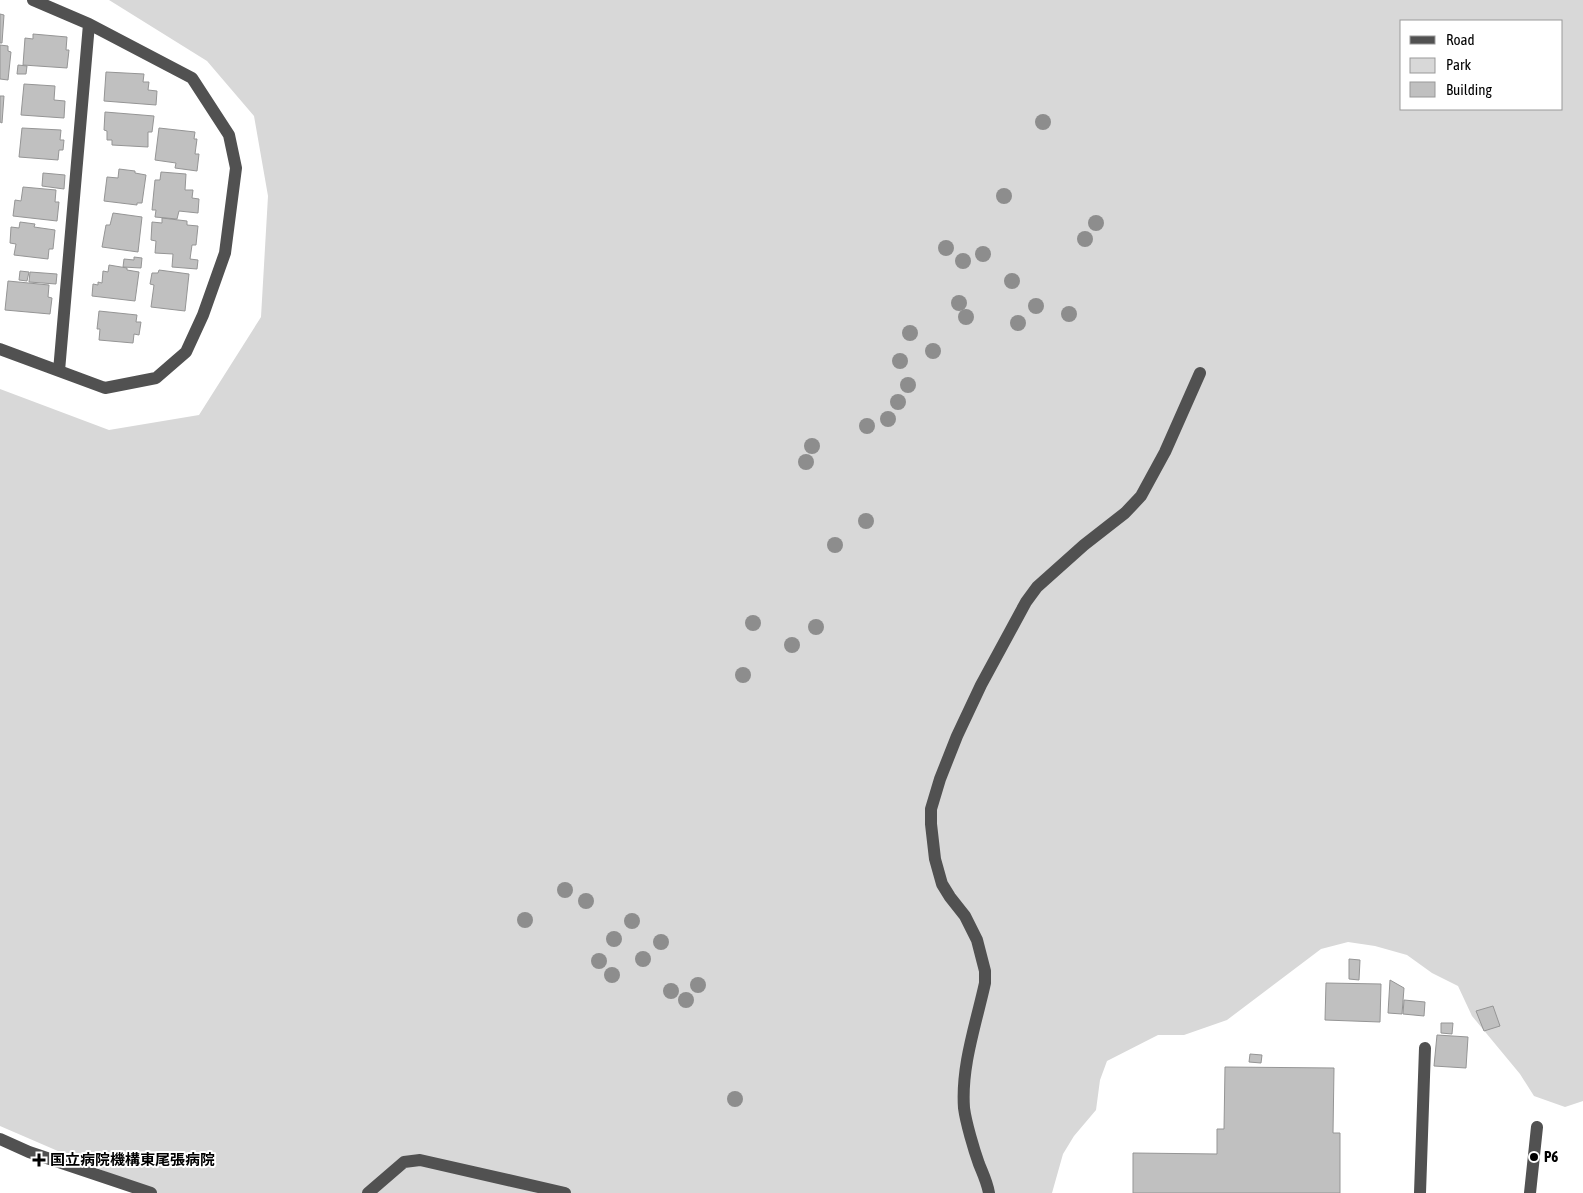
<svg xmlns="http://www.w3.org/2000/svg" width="1583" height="1193" font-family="'Asap Condensed','Noto Sans JP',sans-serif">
<rect width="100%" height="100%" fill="#fff"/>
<path fill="#d8d8d8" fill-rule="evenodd" d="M 109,0 L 1583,0 L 1583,1101 L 1565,1107 L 1534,1096 L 1520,1074 L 1472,1016 L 1458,986 L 1432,973 L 1407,955 L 1375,946 L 1348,942 L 1321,949 L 1227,1020 L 1184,1035 L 1158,1035 L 1107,1061 L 1100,1080 L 1096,1110 L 1074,1136 L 1063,1154 L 1052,1193 L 155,1193 L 0,1126 L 0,389 L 109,430 L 199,415 L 261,317 L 268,196 L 254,116 L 207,61 ZM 1402,21 L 1562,21 L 1562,109 L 1402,109 Z"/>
<path fill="#c0c0c0" stroke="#959595" d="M 0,14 L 4,15 L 2,43 L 0,43 Z
M 33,34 L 67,37 L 66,50 L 69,50 L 67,68 L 23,65 L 25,38 L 33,39 Z
M 0,45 L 8,46 L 8,51 L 11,52 L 8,80 L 0,79 Z
M 18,65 L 27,66 L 26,74 L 17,74 Z
M 106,72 L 144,74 L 143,82 L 149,82 L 148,90 L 157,91 L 156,105 L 104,101 Z
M 24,84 L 55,86 L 54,100 L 65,101 L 64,118 L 21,115 Z
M 0,96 L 4,96 L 2,123 L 0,122 Z
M 105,112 L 154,116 L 152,132 L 148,132 L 148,147 L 112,145 L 112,140 L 107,140 L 107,131 L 104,130 Z
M 22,128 L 61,130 L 60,140 L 64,140 L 63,150 L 59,150 L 58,160 L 19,157 Z
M 159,128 L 195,132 L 194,139 L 197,139 L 195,154 L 199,154 L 197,171 L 175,168 L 176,163 L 155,160 Z
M 119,169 L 135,171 L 135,173 L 146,175 L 142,203 L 137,203 L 137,205 L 104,201 L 107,177 L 118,178 Z
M 161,172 L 186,174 L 185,190 L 193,190 L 192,198 L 199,199 L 198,213 L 179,211 L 177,219 L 155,217 L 156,210 L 152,210 L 155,180 L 160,180 Z
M 43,173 L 65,175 L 64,189 L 42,186 Z
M 23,187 L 56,190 L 55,202 L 59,202 L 57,221 L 13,216 L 15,200 L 21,201 Z
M 113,213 L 142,217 L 138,252 L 102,247 L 106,225 L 110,225 Z
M 162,218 L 187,221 L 187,225 L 198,226 L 196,245 L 192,245 L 190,259 L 198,260 L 197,269 L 172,267 L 173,254 L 155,253 L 156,241 L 151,240 L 152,222 L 162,223 Z
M 20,222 L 35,224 L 34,227 L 55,230 L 53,249 L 49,249 L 48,259 L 14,255 L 16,244 L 10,243 L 11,227 L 19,228 Z
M 134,257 L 142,258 L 141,268 L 123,267 L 124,259 L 134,260 Z
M 109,265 L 127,268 L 127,270 L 139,272 L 135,301 L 92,296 L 93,284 L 98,285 L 98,282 L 102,283 L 103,271 L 108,272 Z
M 159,270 L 189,274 L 185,311 L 151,307 L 154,285 L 150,284 L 152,273 L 158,273 Z
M 20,271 L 29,272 L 27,281 L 19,280 Z
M 30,272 L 57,274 L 56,284 L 29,282 Z
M 8,281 L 49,285 L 48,297 L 52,298 L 50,314 L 5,310 Z
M 99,311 L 137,315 L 136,322 L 141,322 L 139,335 L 134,334 L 133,343 L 99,340 L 100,329 L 97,329 Z
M 1349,959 L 1360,960 L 1359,980 L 1349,979 Z
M 1390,980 L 1404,988 L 1402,1014 L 1388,1013 Z
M 1326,983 L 1381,984 L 1380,1022 L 1325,1020 Z
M 1404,1000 L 1425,1002 L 1424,1016 L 1403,1014 Z
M 1493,1006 L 1500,1026 L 1484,1031 L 1476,1011 Z
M 1441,1023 L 1453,1023 L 1452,1034 L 1441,1033 Z
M 1437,1035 L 1468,1037 L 1466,1068 L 1434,1066 Z
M 1250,1054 L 1262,1055 L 1261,1063 L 1249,1062 Z
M 1225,1067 L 1334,1068 L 1333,1133 L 1340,1133 L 1340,1193 L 1133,1193 L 1133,1153 L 1217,1154 L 1217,1129 L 1224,1129 Z"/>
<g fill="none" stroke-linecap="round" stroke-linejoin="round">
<path stroke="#515151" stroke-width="12" d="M 0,349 L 105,388 L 156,378 L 186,352 L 203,315 L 225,253 L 236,168 L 229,135 L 192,78 L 89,24 L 33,0
M 59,371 L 89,24
M 0,1139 L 29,1152 L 151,1193
M 368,1193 L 404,1162 L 420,1160 L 565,1193
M 989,1193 C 987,1182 983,1174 979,1164 C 974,1150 966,1123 964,1108 C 961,1066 976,1024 985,983 L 985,971 L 977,940 L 965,916 L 950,897 L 942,884 L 935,859 L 931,824 L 931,809 L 940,779 L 957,736 L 981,685 L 1026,602 L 1037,587 L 1084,545 L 1125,513 L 1141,496 L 1165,452 L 1200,373
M 1420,1193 L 1425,1048
M 1530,1193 L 1537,1127"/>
</g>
<g fill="#8d8d8d">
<circle cx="1043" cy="122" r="8"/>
<circle cx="1004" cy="196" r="8"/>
<circle cx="1096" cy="223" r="8"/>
<circle cx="1085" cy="239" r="8"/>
<circle cx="946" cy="248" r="8"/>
<circle cx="983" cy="254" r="8"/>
<circle cx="963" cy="261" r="8"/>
<circle cx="1012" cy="281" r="8"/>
<circle cx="959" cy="303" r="8"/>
<circle cx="1036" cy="306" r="8"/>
<circle cx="1069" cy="314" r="8"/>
<circle cx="966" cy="317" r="8"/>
<circle cx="1018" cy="323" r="8"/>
<circle cx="910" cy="333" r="8"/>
<circle cx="933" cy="351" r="8"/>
<circle cx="900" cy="361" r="8"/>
<circle cx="908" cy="385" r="8"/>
<circle cx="898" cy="402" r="8"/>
<circle cx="888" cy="419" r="8"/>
<circle cx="867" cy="426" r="8"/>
<circle cx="812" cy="446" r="8"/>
<circle cx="806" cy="462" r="8"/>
<circle cx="866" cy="521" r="8"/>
<circle cx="835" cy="545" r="8"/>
<circle cx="753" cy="623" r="8"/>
<circle cx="816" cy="627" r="8"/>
<circle cx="792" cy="645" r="8"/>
<circle cx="743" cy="675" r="8"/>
<circle cx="565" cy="890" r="8"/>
<circle cx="586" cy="901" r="8"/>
<circle cx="525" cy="920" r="8"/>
<circle cx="632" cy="921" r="8"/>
<circle cx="614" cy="939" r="8"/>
<circle cx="661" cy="942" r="8"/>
<circle cx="643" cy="959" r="8"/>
<circle cx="599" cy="961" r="8"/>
<circle cx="612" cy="975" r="8"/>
<circle cx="698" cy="985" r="8"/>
<circle cx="671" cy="991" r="8"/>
<circle cx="686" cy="1000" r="8"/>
<circle cx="735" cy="1099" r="8"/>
</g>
<g fill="#000" stroke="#fff" stroke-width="2">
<circle cx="1534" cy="1157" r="5"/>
<path d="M36.5 1152.5h5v5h5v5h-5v5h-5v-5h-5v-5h5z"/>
</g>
<g text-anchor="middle" stroke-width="4" stroke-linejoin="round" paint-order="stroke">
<g font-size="15" font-weight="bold" fill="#000" stroke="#fff" text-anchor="start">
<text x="1544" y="1162">P6</text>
<text x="50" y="1165">国立病院機構東尾張病院</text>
</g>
</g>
<rect x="1400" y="20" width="162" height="90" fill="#ffffff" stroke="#999999"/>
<rect x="1410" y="36" width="25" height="8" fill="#515151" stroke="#999999"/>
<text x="1446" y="45" font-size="15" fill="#000000">Road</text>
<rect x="1410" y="58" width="25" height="15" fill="#d8d8d8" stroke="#999999"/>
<text x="1446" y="70" font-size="15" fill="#000000">Park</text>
<rect x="1410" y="82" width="25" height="15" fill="#c0c0c0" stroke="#999999"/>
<text x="1446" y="95" font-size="15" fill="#000000">Building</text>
</svg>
